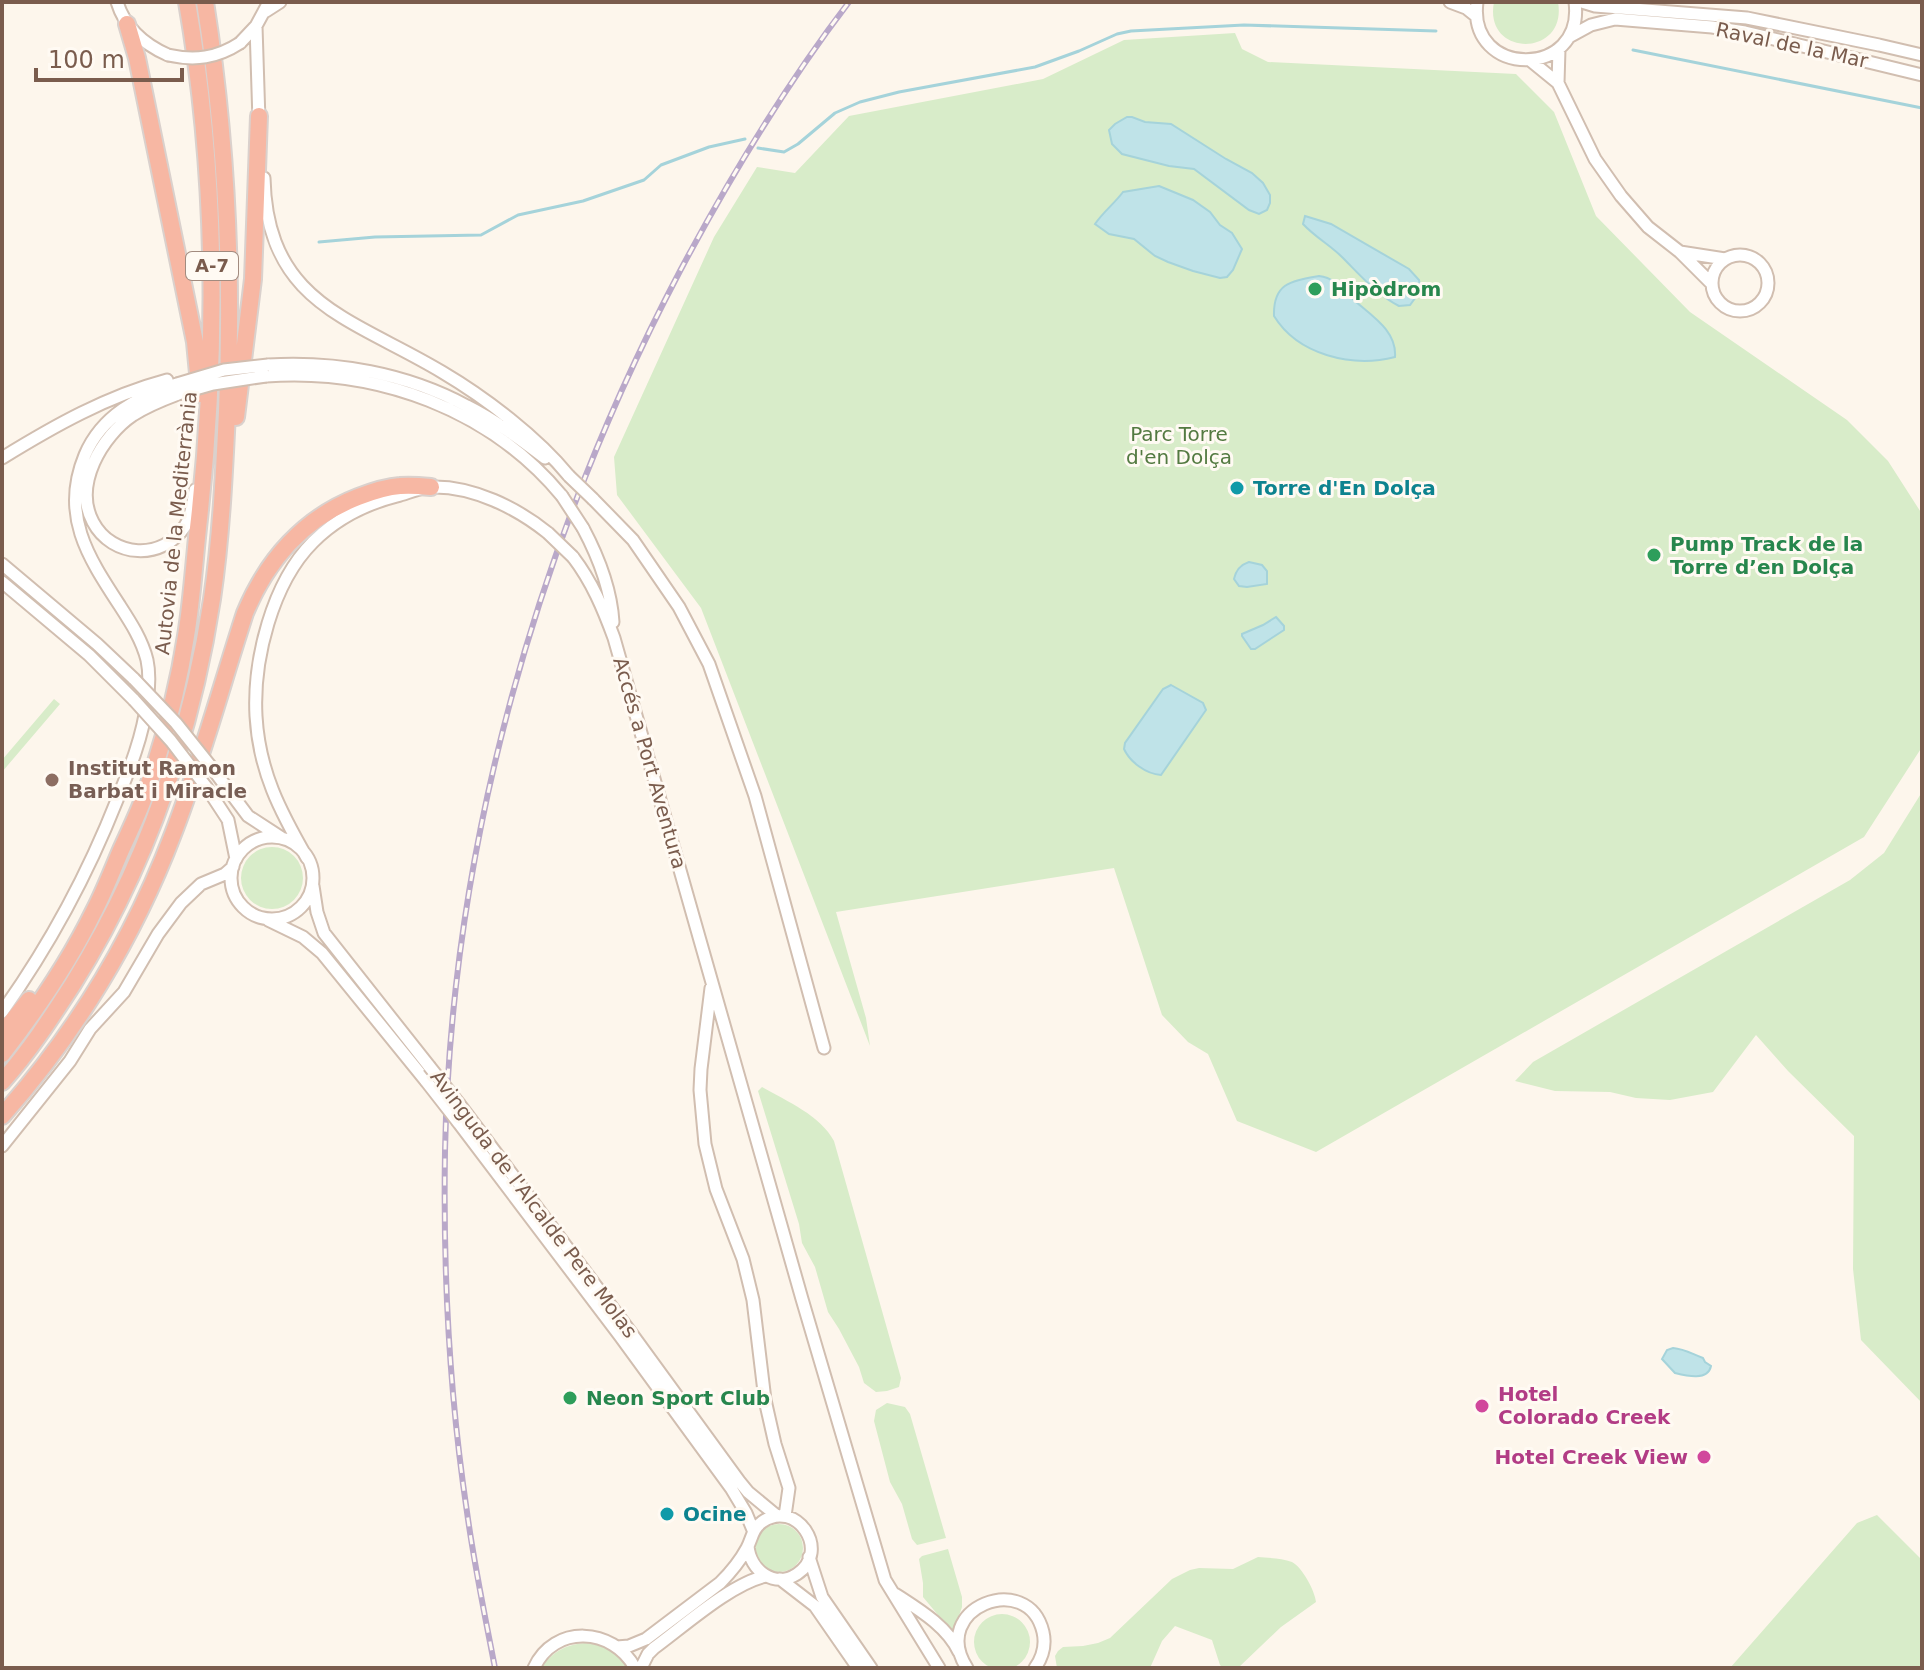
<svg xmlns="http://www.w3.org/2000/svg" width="1924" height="1670" font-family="'DejaVu Sans',sans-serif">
<rect width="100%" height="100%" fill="#fdf6ec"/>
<path fill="#d8ecc9" d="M 1494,2 L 1558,2 C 1568,58 1483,58 1494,2 Z
M 1235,33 L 1242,49 L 1268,62 L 1516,74 L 1554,112 L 1596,216 L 1690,312 L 1847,420 L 1888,461 L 1922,514 L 1922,747 L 1864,837 L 1316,1152 L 1237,1121 L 1208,1054 L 1188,1042 L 1162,1015 L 1114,868 L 836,912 L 866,1018 L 870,1046 L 701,608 L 617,495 L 614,457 L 714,237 L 757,167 L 795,173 L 849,116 L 1043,79 L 1124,40 Z
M 54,699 L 60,704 L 2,772 L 2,760 Z
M 1922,792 L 1922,1403 L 1861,1340 L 1853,1269 L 1854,1136 L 1788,1071 L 1756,1035 L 1713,1092 L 1670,1100 L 1636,1098 L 1610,1092 L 1555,1091 L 1515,1081 L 1533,1062 L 1850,880 L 1884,853 Z
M241 878a31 31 0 1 1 62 0a31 31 0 1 1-62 0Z
M 762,1087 C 788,1102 820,1115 834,1141 L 901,1378 L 899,1387 L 887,1391 L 876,1392 L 864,1383 L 859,1367 L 839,1329 L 828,1312 L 815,1267 L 802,1243 L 799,1224 L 758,1091 Z
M 887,1403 L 905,1407 L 910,1414 L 946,1538 L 917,1545 L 912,1539 L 902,1504 L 890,1482 L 874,1421 L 876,1410 Z
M 1877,1515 L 1922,1560 L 1922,1668 L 1730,1668 L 1857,1523 Z
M755 1548a24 24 0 1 1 48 0a24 24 0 1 1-48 0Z
M 948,1549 L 962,1597 L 962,1607 L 953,1633 L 923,1597 L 923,1583 L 919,1559 L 922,1556 Z
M 1258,1557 C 1268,1558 1282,1558 1292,1562 C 1302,1567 1315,1591 1316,1602 L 1281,1627 L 1238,1668 L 1223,1668 L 1220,1665 L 1212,1640 L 1175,1626 L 1162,1641 L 1150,1668 L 1057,1668 L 1055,1656 L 1058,1651 L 1063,1647 L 1083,1646 L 1098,1643 L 1110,1638 L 1172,1579 L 1190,1570 L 1199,1568 L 1233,1569 Z
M974 1642a28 28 0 1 1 56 0a28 28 0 1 1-56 0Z
M 584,1643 C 603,1644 617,1652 627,1668 L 541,1668 C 552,1652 565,1645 584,1643 Z"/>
<path fill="#bfe3e8" stroke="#a5d3da" stroke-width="2" d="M 1127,117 L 1132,117 L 1145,122 L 1171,124 L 1226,159 L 1252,173 L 1263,183 L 1270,195 L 1270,203 L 1267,210 L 1259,214 L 1249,210 L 1194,169 L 1169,166 L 1122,154 L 1112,144 L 1109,130 L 1115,124 Z
M 1159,186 L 1193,200 L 1210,212 L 1220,225 L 1232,233 L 1242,249 L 1233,270 L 1227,277 L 1220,278 L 1193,271 L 1168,262 L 1155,256 L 1134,239 L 1109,234 L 1095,224 C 1103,212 1114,204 1123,192 Z
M 1305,216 L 1331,224 L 1409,269 L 1419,280 L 1421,290 L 1410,305 L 1399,306 C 1376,294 1360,275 1342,257 C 1330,245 1315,237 1303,224 Z
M 1319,276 C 1336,278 1343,290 1355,301 C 1372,316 1397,331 1395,357 C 1352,368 1298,355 1274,316 C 1273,283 1291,281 1319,276 Z
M 1249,562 L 1262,565 L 1267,571 L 1267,584 L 1247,587 L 1239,586 L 1234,579 C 1236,570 1240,565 1249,562 Z
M 1276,617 L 1284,626 L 1284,630 L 1255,649 L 1251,649 L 1242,636 L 1242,634 L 1263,625 Z
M 1171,685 L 1203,703 L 1206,710 L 1161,775 C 1146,774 1130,762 1124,749 L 1125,743 L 1163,689 Z
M 1673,1348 C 1685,1349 1692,1354 1703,1358 L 1705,1362 L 1711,1366 C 1708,1381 1687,1376 1675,1373 L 1662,1359 L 1667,1350 Z"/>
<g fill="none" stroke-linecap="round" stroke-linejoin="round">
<path stroke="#a5d3da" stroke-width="3" d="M 1633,50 L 1922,108
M 758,148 L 784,152 L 798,144 L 835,113 L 860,102 L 899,92 L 1035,67 L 1079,51 L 1117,34 L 1131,31 L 1244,25 L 1436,31
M 319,242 L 375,237 L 481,235 L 518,215 L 583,201 L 644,180 L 661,165 L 709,147 L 745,139"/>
<g stroke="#d1beb0" stroke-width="15">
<path id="minor" d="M 117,2 C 125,28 143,44 168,55
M 1450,2 L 1466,8 L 1476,16
M 1477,2 C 1467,79 1585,79 1575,2
M 1582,2 L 1595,6 L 1747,18 L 1879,45 L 1922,55
M 266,11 L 280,2
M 256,26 L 259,121
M 1569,37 L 1591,25 L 1615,19 L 1712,27 L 1745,32 L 1922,75
M 240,43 L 256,26 L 269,2
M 1559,49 L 1558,83 L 1595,159 L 1621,196 L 1648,227 L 1680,252 L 1711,283
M 1531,61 L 1558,83
M 264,178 C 267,304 352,318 442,372 C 486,398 537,437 569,476
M 1680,252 L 1725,259
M1712 283a28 28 0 1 1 56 0a28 28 0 1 1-56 0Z
M 268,365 C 336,361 406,373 467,406 C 495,420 520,439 545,458
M 266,376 C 377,368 490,409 562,496
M 178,394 C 162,400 147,406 133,415 C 102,436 73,485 93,522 C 112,558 163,561 185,526 C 192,516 193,502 195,490
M 2,458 C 54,426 107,396 167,380
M 593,499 L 633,540 L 679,607 L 709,664 L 755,796 L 824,1048
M 583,528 C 599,558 611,589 613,622
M 573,557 C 592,582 603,608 614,638 L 802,1299 L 885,1580 L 939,1668
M 2,564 L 97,644 L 134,679
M 2,582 L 89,655 L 134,700
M 212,768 L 248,816 L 282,838
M 207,788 L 228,820 L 236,859
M231 878a41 41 0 1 1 82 0a41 41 0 1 1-82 0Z
M 307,858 C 280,811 259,771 256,716 C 253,660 272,583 313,542 C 337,518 365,504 397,496 C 408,493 421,487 432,487 C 473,486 517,508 548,533
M 313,886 L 317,912 L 324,933 L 429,1066
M 268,920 L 303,937 L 322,953 L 426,1081
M 711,988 L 701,1069 L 700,1090 L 705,1144 L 716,1189 L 743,1259 L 753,1300 L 765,1400 L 775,1444 L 789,1488 L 785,1516
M 2,1012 C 49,946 87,876 117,800 C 130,768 143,736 147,702 C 149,688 150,674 147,660 C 142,640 131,623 120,606 C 88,557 60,515 85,455 C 102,415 138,397 177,384
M 460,1105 L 629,1330 L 739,1481 L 748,1492 L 777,1516
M 458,1122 L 620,1336 L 731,1488 L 746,1513 L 753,1530
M 2,1146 L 70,1061 L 90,1029 L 124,992 L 158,934 L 181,903 L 201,884 L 225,874 L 233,867
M 809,1557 L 822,1597 L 871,1668
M 780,1579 L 815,1606 L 858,1668
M 895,1594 C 918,1609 947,1626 959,1652
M 617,1647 L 629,1646 L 646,1639 L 720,1583 C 730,1573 740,1561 747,1548 C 752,1539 752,1529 762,1522 C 796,1498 832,1551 797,1574 C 774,1589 750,1570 748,1546
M 534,1668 C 554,1624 613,1627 635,1668
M 641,1668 L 648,1654 L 654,1648 C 684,1626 732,1583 766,1576
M 967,1668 C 928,1608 1028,1569 1043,1632 C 1046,1645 1042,1658 1035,1668"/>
</g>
<g stroke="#dad1cd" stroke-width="20">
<path id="highway" d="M 127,24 L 137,58 L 195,342 L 200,394
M 236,417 L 253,279 L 259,116
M 2,1034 L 29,1000
M 2,1054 C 37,1009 69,962 94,911 C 104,892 112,871 121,850 C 130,830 140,810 147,789 C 164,740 178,688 186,636 C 192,600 194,564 198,528 C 218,353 217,176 187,2
M 2,1082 C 29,1052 51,1018 73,984 C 146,867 191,736 212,599 C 221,538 224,475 227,412 C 233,273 227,140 205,2
M 2,1116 C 75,1034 134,937 173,834 C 201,762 221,687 245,613 C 267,560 304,518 358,497 C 371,492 386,487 400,486 C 410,485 421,486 431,487"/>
</g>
<use href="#minor" stroke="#fff" stroke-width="11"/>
<use href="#highway" stroke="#f7b7a3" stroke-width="16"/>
<g stroke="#b9a8c9" stroke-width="6">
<path id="rail" d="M 495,1668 C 485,1616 474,1564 467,1512 C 449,1392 443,1271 445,1151 C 451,845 538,541 680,271 C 730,177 785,86 849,2"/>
</g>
<use href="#rail" stroke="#fffaf3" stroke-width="3" stroke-dasharray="9" stroke-linecap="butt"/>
<g stroke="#d1beb0" stroke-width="15" stroke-linecap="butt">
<path id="minor-bridge" d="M 168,55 C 195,61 217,58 240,43
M 177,384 L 224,370 L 268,365
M 178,394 L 213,384 L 266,376
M 569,476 L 593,499
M 562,496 L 583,528
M 548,533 L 573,557
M 134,679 L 176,723 L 212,768
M 134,700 L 171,741 L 207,788
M 429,1066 L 460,1105
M 426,1081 L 458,1122"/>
</g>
<use href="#minor-bridge" stroke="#fff" stroke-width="11"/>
</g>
<g fill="#2e9e5b" stroke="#fffaf3" stroke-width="3">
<circle cx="1315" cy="289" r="8"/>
<circle cx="1654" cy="555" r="8"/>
<circle cx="570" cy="1398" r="8"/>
</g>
<g fill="#0f9aa8" stroke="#fffaf3" stroke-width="3">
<circle cx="1237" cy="488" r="8"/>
<circle cx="667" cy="1514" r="8"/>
</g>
<circle fill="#8d6e63" stroke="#fffaf3" stroke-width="3" cx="52" cy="780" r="8"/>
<g fill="#d1479c" stroke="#fffaf3" stroke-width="3">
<circle cx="1482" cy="1406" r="8"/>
<circle cx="1704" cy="1457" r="8"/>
</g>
<g text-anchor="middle" stroke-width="6" stroke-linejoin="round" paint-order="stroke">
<rect fill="#fffaf3" stroke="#a28b7f" stroke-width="2" x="186" y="252" width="52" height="28" rx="6"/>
<g font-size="18" font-weight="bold" fill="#7a5c4d">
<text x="212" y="272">A-7</text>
</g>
<g font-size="20" fill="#7a5c4d" stroke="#fffaf3">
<text transform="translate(1792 45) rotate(12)" y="7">Raval de la Mar</text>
<text transform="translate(176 523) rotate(-84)" y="7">Autovia de la Mediterrània</text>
<text transform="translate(650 763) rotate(74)" y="7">Accés a Port Aventura</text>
<text transform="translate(534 1204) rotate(53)" y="7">Avinguda de l'Alcalde Pere Molas</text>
</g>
<g font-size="20" font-weight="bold" fill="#27864d" stroke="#fffaf3" text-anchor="start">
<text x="1331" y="296">Hipòdrom</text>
<text x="1670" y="551">Pump Track de la<tspan x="1670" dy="23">Torre d’en Dolça</tspan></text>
<text x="586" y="1405">Neon Sport Club</text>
</g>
<g font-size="20" fill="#537a41" stroke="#fffaf3">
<text x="1179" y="441">Parc Torre<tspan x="1179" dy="23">d'en Dolça</tspan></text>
</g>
<g font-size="20" font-weight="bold" fill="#0d838f" stroke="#fffaf3" text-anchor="start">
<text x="1253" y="495">Torre d'En Dolça</text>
<text x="683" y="1521">Ocine</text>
</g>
<g font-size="20" font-weight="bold" fill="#785e54" stroke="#fffaf3" text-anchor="start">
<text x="68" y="775">Institut Ramon<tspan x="68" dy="23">Barbat i Miracle</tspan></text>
</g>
<g font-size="20" font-weight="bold" fill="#b23c85" stroke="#fffaf3" text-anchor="start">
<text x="1498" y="1401">Hotel<tspan x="1498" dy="23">Colorado Creek</tspan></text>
<text x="1688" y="1464" text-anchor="end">Hotel Creek View</text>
</g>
</g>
<rect width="1924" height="1670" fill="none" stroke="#7a5c4d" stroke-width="8"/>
<path d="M36 68v12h146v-12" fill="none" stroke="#7a5c4d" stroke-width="4"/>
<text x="48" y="68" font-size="24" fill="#7a5c4d" stroke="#fffaf3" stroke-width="6" paint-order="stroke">100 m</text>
</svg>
